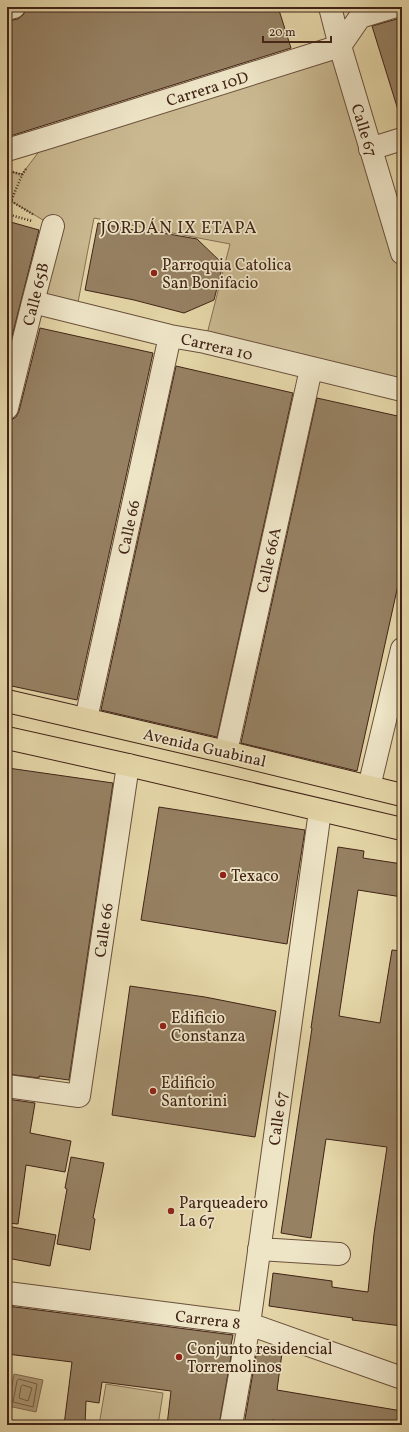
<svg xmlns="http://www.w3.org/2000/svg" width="409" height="1432" font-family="Vollkorn,serif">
<rect width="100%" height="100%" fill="#e5d7a9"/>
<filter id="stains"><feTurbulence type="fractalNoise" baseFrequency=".005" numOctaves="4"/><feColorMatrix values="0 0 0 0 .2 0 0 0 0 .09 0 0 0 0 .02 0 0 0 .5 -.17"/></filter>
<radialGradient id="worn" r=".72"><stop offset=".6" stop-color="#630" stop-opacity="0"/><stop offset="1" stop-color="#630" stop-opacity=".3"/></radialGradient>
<path fill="#c9b890" stroke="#856e54" d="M 340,46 L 402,253 L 402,390 L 205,342 L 230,244 L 94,218 L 76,313 L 33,302 L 53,226 L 11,201 L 7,207 L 7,171 L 22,174 L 50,137 Z
M 106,1384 L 163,1393 L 158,1425 L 99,1425 Z"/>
<path fill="#ad9a77" stroke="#826a51" d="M 14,1374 L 43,1380 L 36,1412 L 8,1406 Z"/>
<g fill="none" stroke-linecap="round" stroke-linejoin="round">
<path stroke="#775e47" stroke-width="1" d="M 19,1379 L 37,1384 L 33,1407 L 13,1402 L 17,1381 Z
M 23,1385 L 32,1388 L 28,1401 L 19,1398 L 21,1387 Z"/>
</g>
<path fill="#968163" stroke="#412317" d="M 34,7 L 278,7 L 291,48 L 7,137 L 7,21 L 18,19 L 23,15 L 26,9 Z
M 402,16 L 402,109 L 398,110 L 372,26 L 397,19 Z
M 7,221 L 39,230 L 7,356 Z
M 98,223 L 154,234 L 157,232 L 197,239 L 223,264 L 214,300 L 184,313 L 134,300 L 85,290 Z
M 40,328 L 153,353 L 77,700 L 7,685 L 7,420 L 11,420 L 16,417 L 19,411 Z
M 176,366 L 293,393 L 217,737 L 101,710 Z
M 317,398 L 402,417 L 402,567 L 357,771 L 241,743 Z
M 8,768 L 113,783 L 69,1080 L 39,1076 L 39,1078 L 7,1074 L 7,779 Z
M 159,807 L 305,830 L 287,944 L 141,920 Z
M 338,847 L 364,851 L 363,858 L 402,864 L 402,897 L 358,890 L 339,1016 L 380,1023 L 392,950 L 402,951 L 402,1326 L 352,1320 L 353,1318 L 269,1306 L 273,1273 L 332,1281 L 332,1287 L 368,1292 L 374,1234 L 387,1147 L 326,1139 L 311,1238 L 281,1233 L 312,1028 L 311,1028 Z
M 130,986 L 205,997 L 276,1011 L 255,1137 L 112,1115 Z
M 7,1099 L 35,1103 L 30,1133 L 71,1141 L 65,1172 L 26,1165 L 18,1224 L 7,1223 Z
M 71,1157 L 104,1163 L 93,1218 L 95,1219 L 90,1250 L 57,1244 L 67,1189 L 65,1188 Z
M 7,1226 L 56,1235 L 50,1266 L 7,1258 Z
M 7,1306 L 233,1335 L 231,1345 L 233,1345 L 219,1425 L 167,1425 L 171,1391 L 102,1382 L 99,1403 L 86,1401 L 85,1425 L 64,1425 L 72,1362 L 7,1354 Z
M 257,1349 L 282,1353 L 277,1390 L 402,1411 L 402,1425 L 299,1425 L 272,1420 L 272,1425 L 244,1425 Z"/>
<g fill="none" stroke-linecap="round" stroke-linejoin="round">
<g stroke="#6a503c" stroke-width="24">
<path id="minor" d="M 330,7 L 340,46 L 402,253
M 7,9 L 14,7
M 370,149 L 402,139
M 7,150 L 50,137 L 340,46 L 360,17 L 393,7
M 33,302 L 170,336 L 205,342 L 402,390
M 7,408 L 33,302 L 53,226
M 86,719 L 170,336
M 226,752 L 311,369
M 369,787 L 402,649
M 7,1086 L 79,1096 L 128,765
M 259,1249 L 339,1254
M 7,1293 L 249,1324 L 402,1378
M 231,1425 L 249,1324 L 320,811"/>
</g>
<g stroke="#412317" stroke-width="24">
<path id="major" d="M 7,701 L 226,752 L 402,795
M 7,738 L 128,765 L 402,829"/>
</g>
<path stroke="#412317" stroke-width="2.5" stroke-dasharray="1 2" stroke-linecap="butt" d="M 26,169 L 22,175 L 11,201 L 34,215
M 13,172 L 22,175
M 7,207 L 11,201
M 7,214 L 32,221"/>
<use href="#minor" stroke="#eee5c7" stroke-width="22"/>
<use href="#major" stroke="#e5d7a9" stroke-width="22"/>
</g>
<g fill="#8f2418" stroke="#eee5c7" stroke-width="1.5">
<circle cx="154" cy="273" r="4"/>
<circle cx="223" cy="875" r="4"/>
<circle cx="163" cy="1026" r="4"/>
<circle cx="153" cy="1091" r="4"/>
<circle cx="171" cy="1211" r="4"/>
<circle cx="179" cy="1357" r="4"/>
</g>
<g text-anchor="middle" stroke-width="3.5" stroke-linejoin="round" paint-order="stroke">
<g font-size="16" fill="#412317" stroke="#eee5c7">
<text transform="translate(207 88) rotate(-17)" y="6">Carrera 10D</text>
<text transform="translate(365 130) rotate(73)" y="6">Calle 67</text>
<text transform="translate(35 294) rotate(-76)" y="6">Calle 65B</text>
<text transform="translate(217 346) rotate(13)" y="6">Carrera 10</text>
<text transform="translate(128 527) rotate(-78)" y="6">Calle 66</text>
<text transform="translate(268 560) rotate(-78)" y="6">Calle 66A</text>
<text transform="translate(205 747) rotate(13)" y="6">Avenida Guabinal</text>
<text transform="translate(103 930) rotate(-82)" y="6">Calle 66</text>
<text transform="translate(277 1118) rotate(-82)" y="6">Calle 67</text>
<text transform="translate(208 1319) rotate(7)" y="6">Carrera 8</text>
</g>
<g font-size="16" fill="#412317" stroke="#eee5c7" text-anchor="start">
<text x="162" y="270">Parroquia Catolica<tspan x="162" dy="18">San Bonifacio</tspan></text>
<text x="231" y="881">Texaco</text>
<text x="171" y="1023">Edificio<tspan x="171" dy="18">Constanza</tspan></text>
<text x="161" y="1088">Edificio<tspan x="161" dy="18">Santorini</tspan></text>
<text x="179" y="1208">Parqueadero<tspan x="179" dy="18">La 67</tspan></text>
<text x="187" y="1354">Conjunto residencial<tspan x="187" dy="18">Torremolinos</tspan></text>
</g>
<g font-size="17" letter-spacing="1" fill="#412317" stroke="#eee5c7">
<text x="179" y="233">JORDÁN IX ETAPA</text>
</g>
</g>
<rect width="409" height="1432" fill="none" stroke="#e5d7a9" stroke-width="24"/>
<rect x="8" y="8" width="393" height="1416" fill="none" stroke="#412317" stroke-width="2"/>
<rect x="12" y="12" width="385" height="1408" fill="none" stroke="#412317"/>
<path d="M263 36v6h68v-6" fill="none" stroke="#412317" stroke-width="2"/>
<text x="269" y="36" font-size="12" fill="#412317" stroke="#eee5c7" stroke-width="3" paint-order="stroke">20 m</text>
<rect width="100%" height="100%" filter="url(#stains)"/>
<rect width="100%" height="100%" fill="url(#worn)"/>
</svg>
